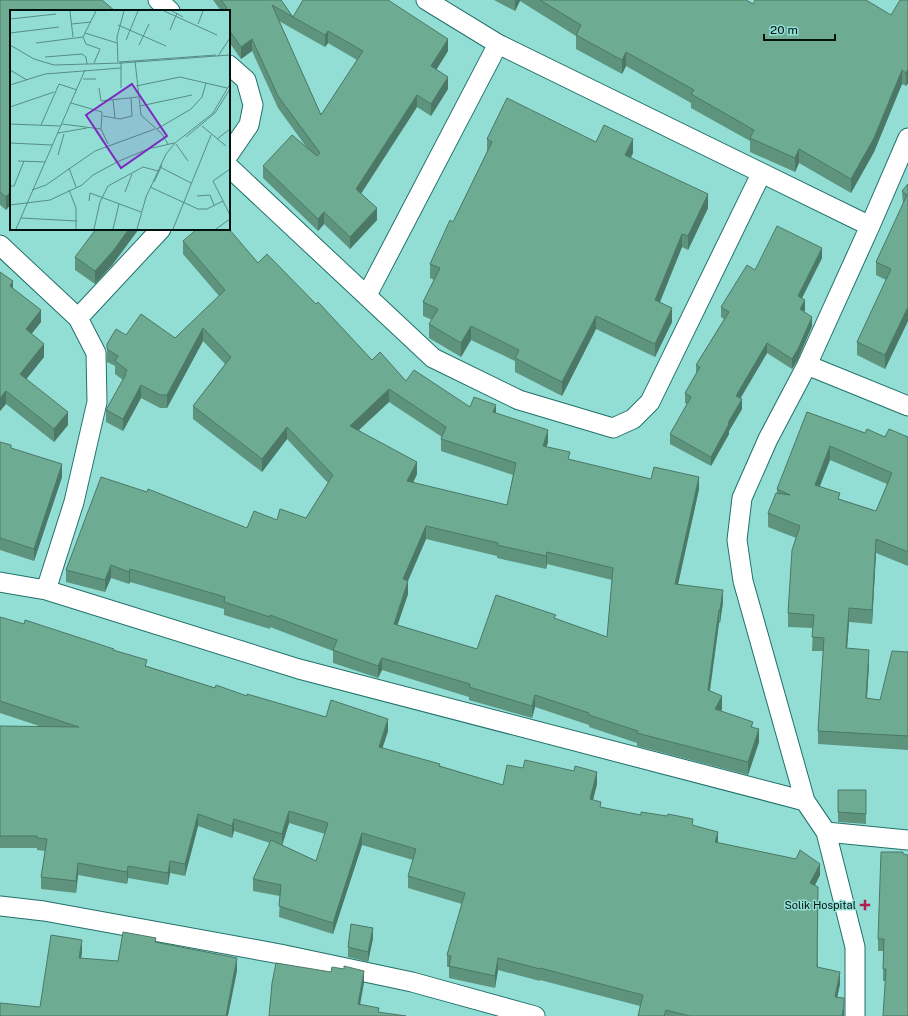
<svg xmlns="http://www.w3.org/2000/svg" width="908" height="1016" font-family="'Public Sans',sans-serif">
<rect width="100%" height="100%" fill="#92ded5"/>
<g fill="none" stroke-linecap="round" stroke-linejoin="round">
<g stroke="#21716a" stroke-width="21">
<path id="minor" d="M 158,0 L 170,11
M 426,0 L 498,44 L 870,226
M 229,65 L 246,80 L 253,105 L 249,125 L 229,154
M 229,167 L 433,358 L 519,400 L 613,428 L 633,419 L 650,402 L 761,174
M 0,245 L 78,318 L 96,353 L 97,402 L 74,502 L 46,590
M 367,295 L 498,44
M 78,318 L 161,229
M 807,365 L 908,406
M 0,582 L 46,590 L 299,669 L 805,801
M 826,832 L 908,840
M 0,906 L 44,911 L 280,954 L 412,982 L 535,1016
M 855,1016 L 855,947 L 826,832 L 805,801 L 743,581 L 737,540 L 742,498 L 768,439 L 807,365 L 870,226 L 908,138"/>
</g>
<use href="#minor" stroke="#fff" stroke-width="19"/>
</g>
<path fill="#5e947e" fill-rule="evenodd" d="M 0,0 L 11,11 L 11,204 L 6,210 L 0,205 Z
M 213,0 L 281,0 L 293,17 L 293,29 L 279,21 L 321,115 L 357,60 L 328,43 L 325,47 L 293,29 L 293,17 L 448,51 L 436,70 L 448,89 L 431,116 L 417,107 L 361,194 L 377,220 L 350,249 L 324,224 L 318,231 L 263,178 L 263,166 L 307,148 L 278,108 L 252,51 L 241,59 L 229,42 L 229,11 L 221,11 Z
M 494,0 L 746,0 L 753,4 L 891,15 L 908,0 L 908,83 L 906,86 L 902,84 L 874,152 L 851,193 L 799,163 L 795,172 L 750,152 L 750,141 L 691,108 L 691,103 L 626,66 L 622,74 L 576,49 L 576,36 L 520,1 L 515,11 Z
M 487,139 L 596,142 L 633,153 L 631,157 L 708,208 L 688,250 L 682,247 L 660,302 L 672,322 L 655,357 L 596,329 L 562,396 L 515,372 L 515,361 L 471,340 L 461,357 L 429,338 L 429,324 L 432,320 L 423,316 L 423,302 L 434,280 L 430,278 L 430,264 L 453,222 L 487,152 Z
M 908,184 L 908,321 L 885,369 L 857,355 L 857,342 L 886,280 L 876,275 L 876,262 L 903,205 L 902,191 Z
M 183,241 L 258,263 L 372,360 L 406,381 L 470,407 L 496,413 L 548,442 L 546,447 L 570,460 L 651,479 L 699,489 L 678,585 L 723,602 L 720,623 L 719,623 L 710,691 L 722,709 L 721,711 L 753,727 L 759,742 L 748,775 L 637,746 L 637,743 L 589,727 L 589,725 L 535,707 L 532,718 L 469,700 L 469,697 L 382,670 L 378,678 L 333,663 L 333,651 L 270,627 L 270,629 L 224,615 L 224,609 L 130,582 L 129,584 L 111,578 L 105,592 L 66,582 L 66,570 L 247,528 L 277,520 L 306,518 L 328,483 L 287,439 L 262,472 L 193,419 L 193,406 L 225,364 L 203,341 L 167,408 L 160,408 L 141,398 L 123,431 L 106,422 L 106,410 L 123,380 L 115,374 L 115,366 L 107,362 L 107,344 L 126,335 L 175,338 L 219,296 L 183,254 ZM 389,402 L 442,437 L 441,439 L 441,451 L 513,475 L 507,505 L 413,483 L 417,474 L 359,430 ZM 426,539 L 497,556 L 497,558 L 546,569 L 547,564 L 612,580 L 607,637 L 556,619 L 477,649 L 397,625 L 408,594 L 408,581 Z
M 75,257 L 113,264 L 95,284 L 75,270 Z
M 822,258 L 802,298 L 805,310 L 804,311 L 812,326 L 798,359 L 792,369 L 767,353 L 740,398 L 742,409 L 729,431 L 729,434 L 711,466 L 670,444 L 670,434 L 687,404 L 685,403 L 685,393 L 696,373 L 696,365 L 724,319 L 721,317 L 721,307 L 755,270 Z
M 13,288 L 41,322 L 31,334 L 44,357 L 26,379 L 68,425 L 54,442 L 6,404 L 0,411 Z
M 807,412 L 865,433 L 885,437 L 908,437 L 908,566 L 876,553 L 872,624 L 849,622 L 847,649 L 869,664 L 867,699 L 880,700 L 908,652 L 908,750 L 818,744 L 818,731 L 823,651 L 812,651 L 813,628 L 788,627 L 788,613 L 796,538 L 768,527 L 768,513 L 777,493 L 777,489 ZM 830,460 L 887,484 L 876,511 L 840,499 L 819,487 Z
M 0,442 L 62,477 L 34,561 L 0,550 Z
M 0,617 L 24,624 L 114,650 L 147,666 L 215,688 L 326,717 L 388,731 L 382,748 L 440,766 L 503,785 L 597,784 L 593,800 L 601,808 L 693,826 L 718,843 L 820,875 L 815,885 L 818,967 L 840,984 L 837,997 L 844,1016 L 638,1016 L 640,1006 L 540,980 L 540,981 L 498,970 L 495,988 L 449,978 L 449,967 L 447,967 L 447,955 L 462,904 L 408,888 L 408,876 L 413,860 L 362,845 L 333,934 L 279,917 L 280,896 L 253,891 L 253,879 L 270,843 L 234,831 L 232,838 L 198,826 L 185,876 L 170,873 L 168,885 L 128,878 L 127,884 L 78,875 L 76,893 L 41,889 L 41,877 L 45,851 L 37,850 L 37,848 L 0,848 L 0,726 L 42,727 L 0,713 ZM 289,823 L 325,834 L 316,861 L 282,845 Z
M 838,790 L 866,814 L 866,824 L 838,822 Z
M 903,852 L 885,981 L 883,981 L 883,951 L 878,951 L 878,939 Z
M 373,938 L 368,962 L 348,957 L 348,947 Z"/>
<path fill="#4c7867" d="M 515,0 L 520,0 L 520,1 L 515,11 Z
M 328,31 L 328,43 L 325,47 L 325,35 Z
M 252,39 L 252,51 L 241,59 L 241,47 Z
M 448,39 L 448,51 L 431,78 L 431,66 Z
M 626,52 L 626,66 L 622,74 L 622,60 Z
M 908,69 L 908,83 L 906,86 L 906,73 Z
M 902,70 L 902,84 L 874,152 L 851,193 L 851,179 Z
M 448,77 L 448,89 L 431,116 L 431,104 Z
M 417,95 L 417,107 L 356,201 L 356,189 Z
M 633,139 L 633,153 L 625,168 L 625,155 Z
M 799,149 L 799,163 L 795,172 L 795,158 Z
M 11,191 L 11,204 L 6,210 L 6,197 Z
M 708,194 L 708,208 L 688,250 L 688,236 Z
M 377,208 L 377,220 L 350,249 L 350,237 Z
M 324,212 L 324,224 L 318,231 L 318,219 Z
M 129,229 L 139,229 L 113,264 L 95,284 L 95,271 Z
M 682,234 L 682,247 L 655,314 L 655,300 Z
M 822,248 L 822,258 L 798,306 L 798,296 Z
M 13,281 L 13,294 L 10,286 Z
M 805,300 L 805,310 L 800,319 L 800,309 Z
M 908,307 L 908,321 L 885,369 L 885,355 Z
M 672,308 L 672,322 L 655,357 L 655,344 Z
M 41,310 L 41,322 L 26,341 L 26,329 Z
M 596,316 L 596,329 L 562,396 L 562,382 Z
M 812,317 L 812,326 L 798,359 L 792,369 L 792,359 Z
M 471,326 L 471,340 L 461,357 L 461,343 Z
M 203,328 L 203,341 L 167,408 L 167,395 Z
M 767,343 L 767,353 L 736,406 L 736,396 Z
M 44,344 L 44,357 L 20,387 L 20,374 Z
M 141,385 L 141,398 L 123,431 L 123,419 Z
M 389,389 L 389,402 L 350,438 L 350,426 Z
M 6,391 L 6,404 L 0,411 L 0,398 Z
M 742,399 L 742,409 L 729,431 L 729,434 L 711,466 L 711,457 L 728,423 Z
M 496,405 L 496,418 L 493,412 Z
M 68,412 L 68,425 L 54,442 L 54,429 Z
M 287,427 L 287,439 L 262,472 L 262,459 Z
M 548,430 L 548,442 L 543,459 L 543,446 Z
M 830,446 L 830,460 L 815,499 L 815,485 Z
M 417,462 L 417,474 L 407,494 L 407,481 Z
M 62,464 L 62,477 L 34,561 L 34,549 Z
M 699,477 L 699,489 L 675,597 L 675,584 Z
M 426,526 L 426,539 L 403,592 L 403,579 Z
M 876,539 L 876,553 L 872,624 L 872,610 Z
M 547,552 L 547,564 L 546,569 L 546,556 Z
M 111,565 L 111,578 L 105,592 L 105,580 Z
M 130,569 L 130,582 L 129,584 L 129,572 Z
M 408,581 L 408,594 L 394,636 L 394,624 Z
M 723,590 L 723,602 L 720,623 L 720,610 Z
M 849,608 L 849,622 L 846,662 L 846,648 Z
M 719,610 L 719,623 L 708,702 L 708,690 Z
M 869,650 L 869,664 L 866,712 L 866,698 Z
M 382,658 L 382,670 L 378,678 L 378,666 Z
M 535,695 L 535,707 L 532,718 L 532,706 Z
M 722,696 L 722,709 L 715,722 L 715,709 Z
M 388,719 L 388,731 L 379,759 L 379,747 Z
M 759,729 L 759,742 L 748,775 L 748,762 Z
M 597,772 L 597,784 L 590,811 L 590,799 Z
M 289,811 L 289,823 L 282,846 L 282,834 Z
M 198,814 L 198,826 L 185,876 L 185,864 Z
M 234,819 L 234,831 L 232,838 L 232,826 Z
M 718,832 L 718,844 L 715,842 Z
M 362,833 L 362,845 L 333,934 L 333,923 Z
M 170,861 L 170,873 L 168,885 L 168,873 Z
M 78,863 L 78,875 L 76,893 L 76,881 Z
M 820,864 L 820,875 L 810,895 L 810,883 Z
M 128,866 L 128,878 L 127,884 L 127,872 Z
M 373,928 L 373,938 L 368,962 L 368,952 Z
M 82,940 L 82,953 L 79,970 L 79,958 Z
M 237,958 L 237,971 L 228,1016 L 226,1016 Z
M 498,958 L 498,970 L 495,988 L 495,976 Z
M 364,971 L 364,983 L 358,1016 L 358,1004 Z
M 840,972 L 840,984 L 835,1009 L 835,997 Z
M 844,1005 L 844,1016 L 842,1016 Z"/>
<path fill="#6dac93" stroke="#4c7867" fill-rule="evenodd" d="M 0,0 L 102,0 L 115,11 L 11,11 L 11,191 L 6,197 L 0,192 Z
M 221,0 L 281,0 L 293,17 L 272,5 L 321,115 L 363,51 L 328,31 L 325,35 L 293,17 L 303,0 L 388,0 L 448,39 L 431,66 L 448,77 L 431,104 L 417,95 L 356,189 L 377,208 L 350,237 L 324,212 L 318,219 L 263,166 L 292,135 L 317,156 L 320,153 L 278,96 L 252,39 L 241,47 L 229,30 L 229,11 L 223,11 L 227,8 Z
M 540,0 L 746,0 L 753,4 L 755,0 L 866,0 L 891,15 L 900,0 L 908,0 L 908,69 L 906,73 L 902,70 L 874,138 L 851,179 L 799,149 L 795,158 L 750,138 L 754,130 L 691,94 L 694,90 L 626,52 L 622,60 L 576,35 L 581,25 Z
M 507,98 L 596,142 L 604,125 L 633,139 L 625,155 L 708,194 L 688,236 L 682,234 L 655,300 L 672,308 L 655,344 L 596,316 L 562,382 L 515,358 L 519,350 L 471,326 L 461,343 L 429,324 L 438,309 L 423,302 L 440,268 L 430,264 L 450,220 L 453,222 L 492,142 L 487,139 Z
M 908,184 L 908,307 L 885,355 L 857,342 L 891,269 L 876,262 L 907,195 L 902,191 Z
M 777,226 L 822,248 L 798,296 L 805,300 L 800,309 L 812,317 L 798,349 L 792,359 L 767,343 L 736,396 L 742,399 L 728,423 L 729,424 L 711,457 L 670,434 L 691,397 L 685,393 L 700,367 L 696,365 L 729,312 L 721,307 L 747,265 L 755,270 Z
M 96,229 L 129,229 L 113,251 L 95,271 L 75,257 Z
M 197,229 L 229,229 L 258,263 L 267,254 L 316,304 L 318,302 L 372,360 L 380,352 L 406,381 L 414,370 L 470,407 L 474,397 L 496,405 L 493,412 L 548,430 L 543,446 L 570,452 L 568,459 L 651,479 L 654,467 L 699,477 L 675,584 L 723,590 L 720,610 L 719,610 L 708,690 L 722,696 L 715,709 L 753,722 L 751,727 L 759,729 L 748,762 L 637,733 L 638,731 L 589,715 L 589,713 L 535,695 L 532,706 L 469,687 L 470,684 L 382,658 L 378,666 L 333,650 L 337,640 L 270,615 L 270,617 L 224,602 L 225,597 L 130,569 L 129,572 L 111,565 L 105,580 L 66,570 L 101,477 L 147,492 L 148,489 L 247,528 L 254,511 L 277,520 L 280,509 L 306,518 L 333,475 L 287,427 L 262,459 L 193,406 L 231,357 L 203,328 L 167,395 L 160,395 L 141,385 L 123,419 L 106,410 L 126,374 L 125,374 L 127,370 L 115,361 L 118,356 L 107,349 L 107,344 L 116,329 L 126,335 L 141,314 L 175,338 L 225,290 L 183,241 ZM 389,389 L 446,427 L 441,439 L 516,463 L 507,505 L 407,481 L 417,462 L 350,426 ZM 426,526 L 498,543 L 497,545 L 546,556 L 547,552 L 613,568 L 607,637 L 554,618 L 556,615 L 496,595 L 477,649 L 394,624 L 408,581 L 403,579 Z
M 0,272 L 13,281 L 10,286 L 41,310 L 26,329 L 44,344 L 20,374 L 68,412 L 54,429 L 6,391 L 0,398 Z
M 807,412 L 865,433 L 867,429 L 885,437 L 889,429 L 908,437 L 908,552 L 876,539 L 872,610 L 849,608 L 846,648 L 869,650 L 866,698 L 880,700 L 892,651 L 908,652 L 908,736 L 818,731 L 824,638 L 812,637 L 814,615 L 788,613 L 792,550 L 800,526 L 768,513 L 776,493 L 790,495 L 777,489 ZM 830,446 L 892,473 L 876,511 L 838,499 L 840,493 L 815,485 Z
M 0,442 L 11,445 L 11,448 L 62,464 L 34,549 L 0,538 Z
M 0,617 L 24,624 L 25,620 L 114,649 L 113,650 L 147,660 L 145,666 L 215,688 L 216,685 L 247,696 L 247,694 L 326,717 L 331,700 L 388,719 L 379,747 L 440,764 L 439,766 L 503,785 L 507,765 L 523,768 L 525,760 L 574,771 L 575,766 L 597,772 L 590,799 L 601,802 L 600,807 L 641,815 L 641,812 L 667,816 L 668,814 L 693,819 L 692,825 L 718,832 L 715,842 L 796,859 L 800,850 L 820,864 L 810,883 L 818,887 L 817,967 L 840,972 L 835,997 L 844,998 L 844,1005 L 842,1016 L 690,1016 L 666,1010 L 664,1016 L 638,1016 L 643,995 L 540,968 L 540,969 L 498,958 L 495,976 L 449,966 L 451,956 L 447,955 L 465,893 L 408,876 L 416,849 L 362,833 L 333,923 L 279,906 L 281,885 L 253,879 L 271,840 L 316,861 L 328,823 L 289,811 L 282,834 L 234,819 L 232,826 L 198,814 L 185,864 L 170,861 L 168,873 L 128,866 L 127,872 L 78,863 L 76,881 L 41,877 L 47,839 L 37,838 L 37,836 L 0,836 L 0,726 L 79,727 L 0,701 Z
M 838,790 L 866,790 L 866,814 L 838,812 Z
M 881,852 L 903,852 L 903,854 L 908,855 L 908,1016 L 883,1016 L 886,969 L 883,969 L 884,939 L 878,939 Z
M 351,924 L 373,928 L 368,952 L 348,947 Z
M 123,932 L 156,938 L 155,942 L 237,958 L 226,1016 L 0,1016 L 0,1003 L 40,1007 L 51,935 L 82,940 L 79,958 L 118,961 Z
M 276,963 L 331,972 L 332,967 L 344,969 L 344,966 L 364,971 L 358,1004 L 379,1008 L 378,1012 L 406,1016 L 269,1016 L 272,983 Z"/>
<path fill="#b01f51" stroke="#92ded5" stroke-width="1.5" d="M863 899h4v4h4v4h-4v4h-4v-4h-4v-4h4z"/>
<g text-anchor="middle" stroke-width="3" stroke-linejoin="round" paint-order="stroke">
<g font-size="11" fill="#001210" stroke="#92ded5" text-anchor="end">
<text x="856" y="909">Solik Hospital</text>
</g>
</g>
<g transform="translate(10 10)">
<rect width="220" height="220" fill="#92ded5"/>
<path fill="none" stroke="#588c86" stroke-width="1" d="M 60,1 L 63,27M 154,1 L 207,25M 162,1 L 173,7M 0,9 L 46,4M 62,14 L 81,12M 188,14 L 193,1M 108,15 L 156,36M 160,20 L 167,3M 0,23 L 49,17M 75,23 L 107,33M 73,27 L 76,34 L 90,39 L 84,53M 116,30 L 128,1M 26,33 L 73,27 L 86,1M 0,35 L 24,49 L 44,55 L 112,53 L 220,45M 129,35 L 139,14M 208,46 L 220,28M 35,47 L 72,44 L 76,47 L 77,54M 125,51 L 131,105 L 152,124 L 158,134M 108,52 L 107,27 L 114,1M 109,52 L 206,45M 111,52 L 111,78M 0,60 L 17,70M 73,69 L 86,69M 0,75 L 35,64 L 111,58M 126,76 L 170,67 L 217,78M 89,78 L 91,91 L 128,87M 103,90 L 105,108M 61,93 L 92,102 L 91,119M 130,96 L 182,85M 0,97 L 44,82M 93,106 L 110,109 L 122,106 L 121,88M 0,114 L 50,116M 52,114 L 91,119 L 98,134M 31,115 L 49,74 L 67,80M 192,116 L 216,136M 147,119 L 181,99 L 192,87 L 196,73M 48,123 L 77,118M 176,127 L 205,103 L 220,79M 207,129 L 220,119M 0,133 L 42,135M 166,134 L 178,151M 48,145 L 54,124M 8,151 L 35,152M 150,157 L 181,173M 59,158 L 66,177M 220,159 L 203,171 L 220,205M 144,172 L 152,155M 0,176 L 4,176 L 14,151M 140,177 L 188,199 L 197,199 L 213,191M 22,180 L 36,175 L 85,141 L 145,119M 59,180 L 66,198 L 66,219M 115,182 L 122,164M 187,186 L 200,185 L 204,195M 79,191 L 80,183 L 131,202M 0,195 L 40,190 L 72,175 L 83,165 L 109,151 L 138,139 L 164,133M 11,208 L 67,211M 6,219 L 75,60M 84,219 L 90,192 L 98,176 L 133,157 L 148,161M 103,219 L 109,194M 127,219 L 136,187 L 156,144 L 165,133 L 203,103 L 220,74M 163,219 L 201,125M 206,219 L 220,209"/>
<path fill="#7b2cbf" fill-opacity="0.15" stroke="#7b2cbf" stroke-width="2" d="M 122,74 L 157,126 L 111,158 L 76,105 Z"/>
<rect width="220" height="220" fill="none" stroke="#001210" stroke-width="2"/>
</g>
<path d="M764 34v6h71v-6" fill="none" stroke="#001210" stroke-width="2"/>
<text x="770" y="34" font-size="12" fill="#001210" stroke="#92ded5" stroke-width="3" paint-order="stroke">20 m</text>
</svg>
